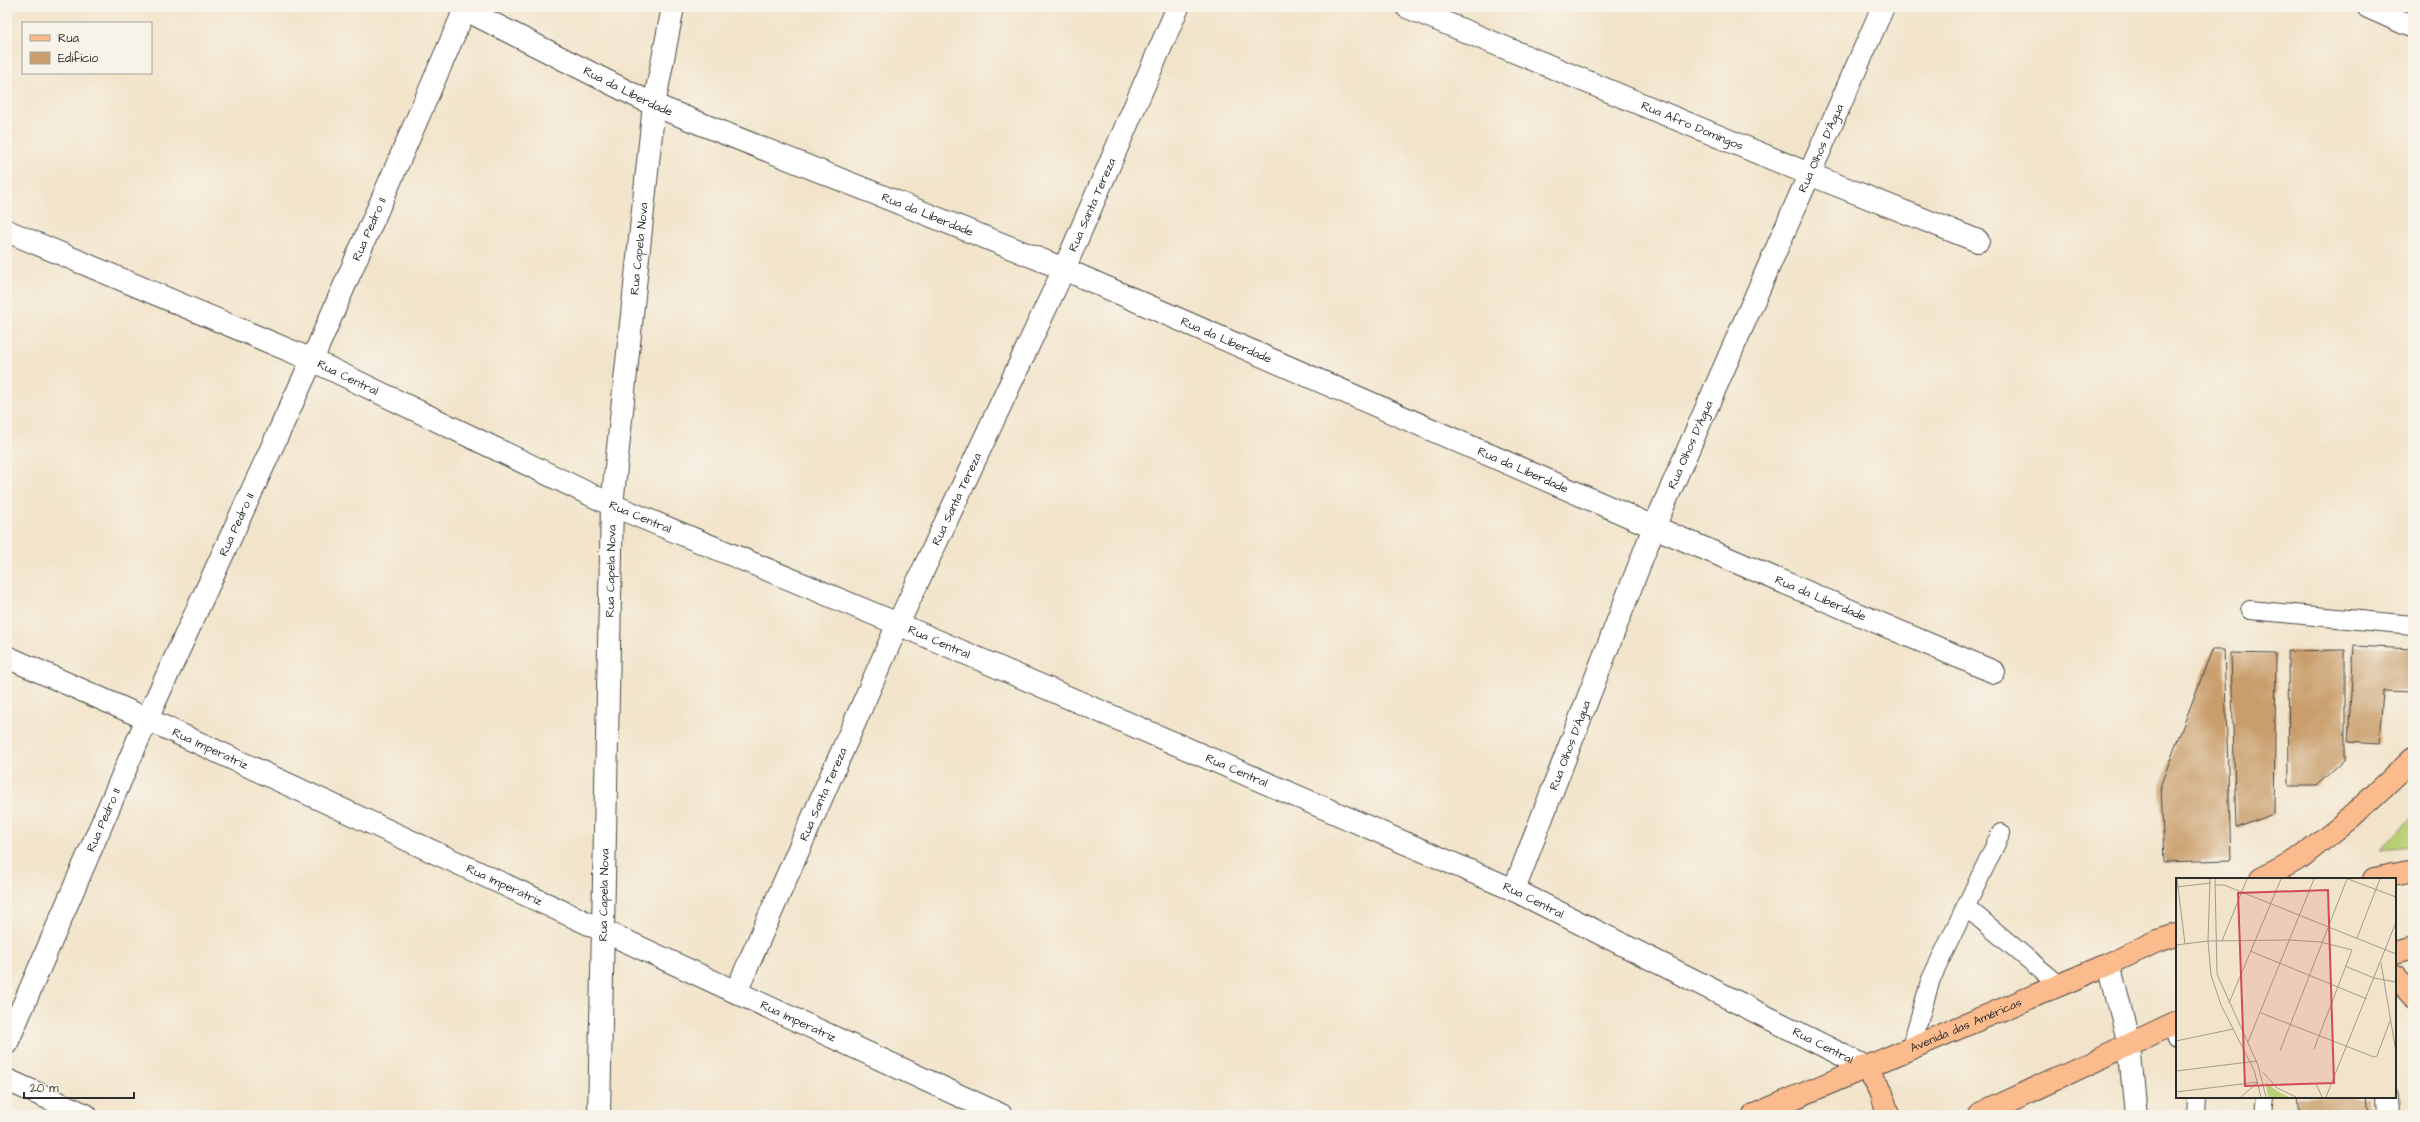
<svg xmlns="http://www.w3.org/2000/svg" width="2420" height="1122" font-family="'Architects Daughter',sans-serif">
<rect width="100%" height="100%" fill="#f7f3e8"/>
<filter id="ink" filterUnits="userSpaceOnUse"><feTurbulence type="fractalNoise" baseFrequency=".025" numOctaves="2"/><feDisplacementMap in="SourceGraphic" scale="8" xChannelSelector="R" yChannelSelector="G"/><feConvolveMatrix kernelMatrix="1 2 1 2 8 2 1 2 1" color-interpolation-filters="sRGB"/></filter>
<filter id="wash" filterUnits="userSpaceOnUse"><feTurbulence type="fractalNoise" baseFrequency=".012" numOctaves="4" result="noise"/><feDisplacementMap in="SourceGraphic" scale="16" xChannelSelector="R" yChannelSelector="G"/><feGaussianBlur stdDeviation="0.9" result="paint"/><feColorMatrix in="noise" values="0 0 0 0 0 0 0 0 0 0 0 0 0 0 0 0 0 1.4 0 .05"/><feComposite in="paint" operator="in"/></filter>
<g filter="url(#wash)">
<rect width="100%" height="100%" fill="#f2e4ca"/>
<path fill="#b8cf73" stroke="#727d4f" d="M 2413,816 L 2413,847 L 2381,850 L 2411,818 Z"/>
<g id="blocks">
<path fill="#c99e6c" d="M 2354,646 L 2413,649 L 2413,692 L 2383,691 L 2379,744 L 2348,742 Z
M 2212,650 L 2224,650 L 2231,860 L 2164,862 L 2161,784 Z
M 2345,650 L 2345,759 L 2316,786 L 2289,786 L 2288,651 Z
M 2231,653 L 2276,654 L 2274,814 L 2236,828 Z
M 2296,1097 L 2367,1097 L 2369,1115 L 2298,1115 Z"/>
</g>
</g>
<g filter="url(#ink)">
<use href="#blocks" fill-opacity="0" stroke="#494743" stroke-width="1"/>
<g fill="none" stroke-linecap="round" stroke-linejoin="round">
<g stroke="#494743" stroke-width="20">
<path id="service" d="M 2250,610 L 2413,625
M 1966,907 L 2059,985
M 2172,1024 L 2177,1039
M 1911,1047 L 1931,979 L 2001,833
M 2195,1115 L 2196,1097
M 2263,1115 L 2265,1097"/>
</g>
<g stroke="#494743" stroke-width="24">
<g id="minor">
<path id="s1" d="M 460,7 L 654,105 L 1064,269 L 1654,527 L 1994,672"/>
<path id="s2" d="M 1407,7 L 1809,174 L 1978,241"/>
<path d="M 2368,7 L 2413,27"/>
<path id="s3" d="M 7,231 L 312,360 L 612,505 L 898,624 L 1514,890 L 1864,1066"/>
<path id="s4" d="M 7,657 L 147,719 L 1001,1115"/>
<path id="s5" d="M 1514,890 L 1654,527 L 1883,7"/>
<path d="M 2109,964 L 2129,1044 L 2136,1115"/>
<path id="s6" d="M 736,992 L 898,624 L 1064,269 L 1178,7"/>
<path id="s7" d="M 7,1043 L 147,719 L 312,360 L 466,7"/>
<path d="M 7,1080 L 86,1115"/>
<path d="M 2388,1097 L 2389,1115"/>
<path id="s8" d="M 599,1115 L 612,505 L 654,105 L 673,7"/>
</g>
</g>
<g stroke="#494743" stroke-width="24">
<g id="primary">
<path d="M 2261,879 L 2300,858 L 2350,818 L 2413,759"/>
<path d="M 2374,879 L 2413,871"/>
<path d="M 2395,953 L 2413,948"/>
<path d="M 2395,977 L 2413,996"/>
<path d="M 1864,1066 L 1881,1090 L 1888,1115"/>
<path id="s9" d="M 1754,1115 L 2109,964 L 2157,941 L 2177,935"/>
<path d="M 1979,1115 L 2177,1022"/>
</g>
</g>
<use href="#service" stroke="#fff" stroke-width="18"/>
<use href="#minor" stroke="#fff" stroke-width="22"/>
<use href="#primary" stroke="#fbbb8d" stroke-width="22"/>
</g>
</g>
<g text-anchor="middle" stroke-width="3" stroke-linejoin="round" paint-order="stroke">
<g font-size="12" fill="#2b2b2b" stroke="#f7f3e8">
<text dy="4" stroke="none"><textPath href="#s1" startOffset="188">Rua da Liberdade</textPath></text>
<text dy="4" stroke="none"><textPath href="#s2" startOffset="309">Rua Afro Domingos</textPath></text>
<text dy="4" stroke="none"><textPath href="#s5" startOffset="803">Rua Olhos D'Água</textPath></text>
<text dy="4" stroke="none"><textPath href="#s6" startOffset="864">Rua Santa Tereza</textPath></text>
<text dy="4" stroke="none"><textPath href="#s1" startOffset="512">Rua da Liberdade</textPath></text>
<text dy="4" stroke="none"><textPath href="#s7" startOffset="891">Rua Pedro II</textPath></text>
<text dy="4" stroke="none"><textPath href="#s8" startOffset="868">Rua Capela Nova</textPath></text>
<text dy="4" stroke="none"><textPath href="#s1" startOffset="836">Rua da Liberdade</textPath></text>
<text dy="4" stroke="none"><textPath href="#s3" startOffset="371">Rua Central</textPath></text>
<text dy="4" stroke="none"><textPath href="#s5" startOffset="479">Rua Olhos D'Água</textPath></text>
<text dy="4" stroke="none"><textPath href="#s1" startOffset="1160">Rua da Liberdade</textPath></text>
<text dy="4" stroke="none"><textPath href="#s6" startOffset="540">Rua Santa Tereza</textPath></text>
<text dy="4" stroke="none"><textPath href="#s3" startOffset="695">Rua Central</textPath></text>
<text dy="4" stroke="none"><textPath href="#s7" startOffset="567">Rua Pedro II</textPath></text>
<text dy="4" stroke="none"><textPath href="#s8" startOffset="544">Rua Capela Nova</textPath></text>
<text dy="4" stroke="none"><textPath href="#s1" startOffset="1484">Rua da Liberdade</textPath></text>
<text dy="4" stroke="none"><textPath href="#s3" startOffset="1019">Rua Central</textPath></text>
<text dy="4" stroke="none"><textPath href="#s5" startOffset="155">Rua Olhos D'Água</textPath></text>
<text dy="4" stroke="none"><textPath href="#s4" startOffset="223">Rua Imperatriz</textPath></text>
<text dy="4" stroke="none"><textPath href="#s3" startOffset="1343">Rua Central</textPath></text>
<text dy="4" stroke="none"><textPath href="#s6" startOffset="216">Rua Santa Tereza</textPath></text>
<text dy="4" stroke="none"><textPath href="#s7" startOffset="243">Rua Pedro II</textPath></text>
<text dy="4" stroke="none"><textPath href="#s4" startOffset="547">Rua Imperatriz</textPath></text>
<text dy="4" stroke="none"><textPath href="#s8" startOffset="220">Rua Capela Nova</textPath></text>
<text dy="4" stroke="none"><textPath href="#s3" startOffset="1667">Rua Central</textPath></text>
<text dy="4" stroke="none"><textPath href="#s4" startOffset="871">Rua Imperatriz</textPath></text>
<text dy="4" stroke="none"><textPath href="#s9" startOffset="230">Avenida das Américas</textPath></text>
<text dy="4" stroke="none"><textPath href="#s3" startOffset="1991">Rua Central</textPath></text>
</g>
</g>
<g transform="translate(2176 878)">
<rect width="220" height="220" fill="#f2e4ca"/>
<path d="M 90,204 L 101,213 L 113,219 L 92,219 Z" fill="#b8cf73"/>
<path fill="none" stroke="#a29a8a" stroke-width="1" d="M 1,1 L 9,66M 34,1 L 32,63 L 35,97 L 45,127 L 78,192 L 85,219M 39,1 L 41,96 L 82,187 L 90,219M 172,1 L 220,19M 39,7 L 48,7 L 220,76M 0,9 L 35,5M 181,60 L 204,1M 46,63 L 71,1M 0,67 L 32,63 L 113,62 L 145,64 L 176,72 L 138,171M 74,73 L 191,121M 205,85 L 220,174M 169,88 L 198,100 L 220,104M 53,125 L 105,1M 85,135 L 198,179 L 201,178 L 214,143M 0,163 L 57,151M 72,164 L 138,1M 104,173 L 171,1M 0,193 L 81,183M 87,194 L 101,210 L 120,219M 140,206 L 146,219M 0,214 L 82,204M 65,219 L 82,204M 150,219 L 220,44"/>
<path fill="#d1495b" fill-opacity="0.15" stroke="#d1495b" stroke-width="2" d="M 152,12 L 158,205 L 69,208 L 62,15 Z"/>
<rect width="220" height="220" fill="none" stroke="#2b2b2b" stroke-width="2"/>
</g>
<rect width="2420" height="1122" fill="none" stroke="#f7f3e8" stroke-width="24"/>
<rect x="22" y="22" width="130" height="52" fill="#f7f3e8" stroke="#a5a39c"/>
<rect x="30" y="35" width="20" height="6" fill="#fbbb8d" stroke="#a5a39c"/>
<text x="58" y="42" font-size="12" fill="#2b2b2b">Rua</text>
<rect x="30" y="52" width="20" height="12" fill="#c99e6c" stroke="#a5a39c"/>
<text x="58" y="62" font-size="12" fill="#2b2b2b">Edifício</text>
<path d="M24 1092v6h110v-6" fill="none" stroke="#2b2b2b" stroke-width="2"/>
<text x="30" y="1092" font-size="12" fill="#2b2b2b" stroke="#f7f3e8" stroke-width="3" paint-order="stroke">20 m</text>
</svg>
